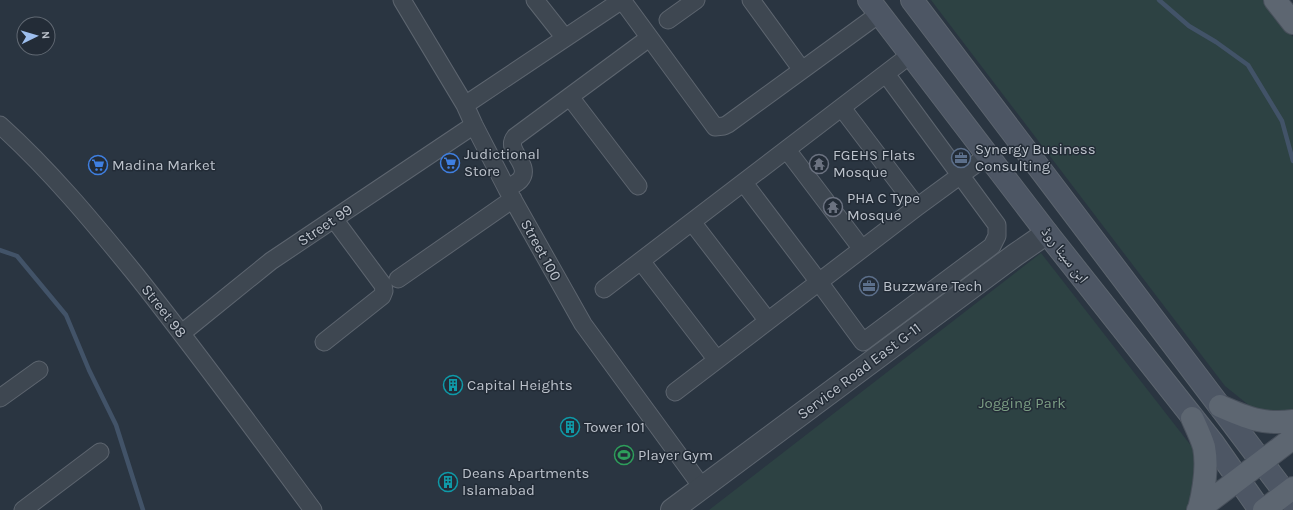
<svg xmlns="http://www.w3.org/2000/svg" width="1293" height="510" font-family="Karla,'Noto Naskh Arabic',sans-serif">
<rect width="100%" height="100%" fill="#2a3541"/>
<path fill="#2d4243" d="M 931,0 L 1265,0 L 1293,37 L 1293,411 L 1261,415 L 1225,386 Z
M 1041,253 L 1231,497 L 1214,510 L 709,510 Z"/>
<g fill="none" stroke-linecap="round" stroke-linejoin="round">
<path stroke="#425368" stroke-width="4.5" d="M 1159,0 L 1189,26 L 1216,42 L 1248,65 L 1282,121 L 1293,161
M 0,250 L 17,256 L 66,315 L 89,370 L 116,425 L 143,510"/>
<g stroke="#5d656f" stroke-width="19">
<path id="minor" d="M 402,0 L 465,105 L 474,125 L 507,189 L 583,324 L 702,487
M 535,0 L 565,38
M 622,0 L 715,127 L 724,126 L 728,124 L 879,14
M 751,0 L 802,70
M 668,20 L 696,0
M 570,97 L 638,186
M 465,105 L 622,0
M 842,108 L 917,207
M 0,125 C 50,170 93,222 136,275 C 197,352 255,431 313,510
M 787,150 L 862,249
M 744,183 L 819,282 L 863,342 L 992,246 L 997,236 L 997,225 L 886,74
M 507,189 C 511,186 517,183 520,180 C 533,165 504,151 515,137 L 649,38
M 692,222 L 768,321
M 641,261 L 717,360
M 398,279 L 513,199
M 604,289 L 910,55
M 182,333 L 271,261 L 474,125
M 324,342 L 382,296 L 384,291 L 383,285 L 334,219
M 675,392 L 917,207 L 988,155
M 0,398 L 39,370
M 23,510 L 100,452"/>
</g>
<g stroke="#5d656f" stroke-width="24">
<path id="tertiary" d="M 672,510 L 1015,255 L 1047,233"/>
</g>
<g stroke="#5d656f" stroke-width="24">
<path id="secondary" d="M 869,0 L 1047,233 L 1213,443 L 1260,510
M 912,0 L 1293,503"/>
</g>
<g stroke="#48505b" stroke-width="24">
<path id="primary" d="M 1275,0 L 1293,23
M 1220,406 C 1247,418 1263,425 1293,421
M 1192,418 C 1196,427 1201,437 1204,447 C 1208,468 1204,489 1199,509
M 1198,510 L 1293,438
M 1264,510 L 1293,488"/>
</g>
<use href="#minor" stroke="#3e4751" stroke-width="17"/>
<use href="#tertiary" stroke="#3e4751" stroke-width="22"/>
<use href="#secondary" stroke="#4d5664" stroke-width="22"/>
<use href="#primary" stroke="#5d6671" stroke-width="22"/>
</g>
<defs>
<g id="office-ring" transform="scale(1)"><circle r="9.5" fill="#232c37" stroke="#5c6f8a" stroke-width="1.5"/><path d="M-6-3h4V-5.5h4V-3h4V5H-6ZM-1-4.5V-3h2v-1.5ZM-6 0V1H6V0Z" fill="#5c6f8a"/></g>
<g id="supermarket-ring" transform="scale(1)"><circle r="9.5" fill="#232c37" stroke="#3f7fe0" stroke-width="1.5"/><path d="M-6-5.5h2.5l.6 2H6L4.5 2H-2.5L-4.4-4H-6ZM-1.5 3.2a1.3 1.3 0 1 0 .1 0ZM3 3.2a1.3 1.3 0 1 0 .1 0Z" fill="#3f7fe0"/></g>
<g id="temple-ring" transform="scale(1)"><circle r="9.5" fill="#232c37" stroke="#6b7280" stroke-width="1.5"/><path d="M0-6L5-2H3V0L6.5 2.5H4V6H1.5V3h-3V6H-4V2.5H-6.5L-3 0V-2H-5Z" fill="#6b7280"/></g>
<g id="building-ring" transform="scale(1)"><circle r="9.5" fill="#232c37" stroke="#0f9aa8" stroke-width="1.5"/><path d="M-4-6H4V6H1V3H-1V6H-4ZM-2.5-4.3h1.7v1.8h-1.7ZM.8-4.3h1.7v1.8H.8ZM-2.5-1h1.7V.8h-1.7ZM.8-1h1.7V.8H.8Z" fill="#0f9aa8"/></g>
<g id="stadium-ring" transform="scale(1)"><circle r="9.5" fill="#232c37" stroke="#2e9e5b" stroke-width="1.5"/><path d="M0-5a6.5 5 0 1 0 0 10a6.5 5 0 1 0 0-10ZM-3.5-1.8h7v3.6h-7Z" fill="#2e9e5b"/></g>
</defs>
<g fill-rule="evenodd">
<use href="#office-ring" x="961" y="158"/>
<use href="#supermarket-ring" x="450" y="163"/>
<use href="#temple-ring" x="819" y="164"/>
<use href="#supermarket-ring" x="98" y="165"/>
<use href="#temple-ring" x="833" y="207"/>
<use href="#office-ring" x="869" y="286"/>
<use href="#building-ring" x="453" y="385"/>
<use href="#building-ring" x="570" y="427"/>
<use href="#stadium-ring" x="624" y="455"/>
<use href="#building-ring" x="448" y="482"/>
</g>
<g text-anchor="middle" stroke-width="3" stroke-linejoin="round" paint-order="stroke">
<g font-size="15" fill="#bcc2cb" stroke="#232c37" text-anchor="start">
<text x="975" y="154">Synergy Business<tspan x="975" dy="17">Consulting</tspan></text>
<text x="464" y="159">Judictional<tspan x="464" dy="17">Store</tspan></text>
<text x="833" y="160">FGEHS Flats<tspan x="833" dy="17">Mosque</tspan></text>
<text x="112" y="170">Madina Market</text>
<text x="847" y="203">PHA C Type<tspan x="847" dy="17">Mosque</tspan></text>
<text x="883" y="291">Buzzware Tech</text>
<text x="467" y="390">Capital Heights</text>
<text x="584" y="432">Tower 101</text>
<text x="638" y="460">Player Gym</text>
<text x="462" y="478">Deans Apartments<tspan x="462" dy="17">Islamabad</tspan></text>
</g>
<g font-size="15" fill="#bcc2cb" stroke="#232c37">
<text transform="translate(325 225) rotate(-34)" y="5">Street 99</text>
<text transform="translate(541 250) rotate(61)" y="5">Street 100</text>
<text transform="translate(1065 255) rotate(52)" y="5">ابن سینا روڈ</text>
<text transform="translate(164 311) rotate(52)" y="5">Street 98</text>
<text transform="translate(859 371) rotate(-37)" y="5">Service Road East G-11</text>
</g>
<g font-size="15" fill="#7c9e84" stroke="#232c37">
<text x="1022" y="408">Jogging Park</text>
</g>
</g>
<g transform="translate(36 36) rotate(85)"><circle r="19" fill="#232c37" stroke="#606872"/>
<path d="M0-3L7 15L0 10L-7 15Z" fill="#9ebfee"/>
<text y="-6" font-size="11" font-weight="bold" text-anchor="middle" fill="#bcc2cb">N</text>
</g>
</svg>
